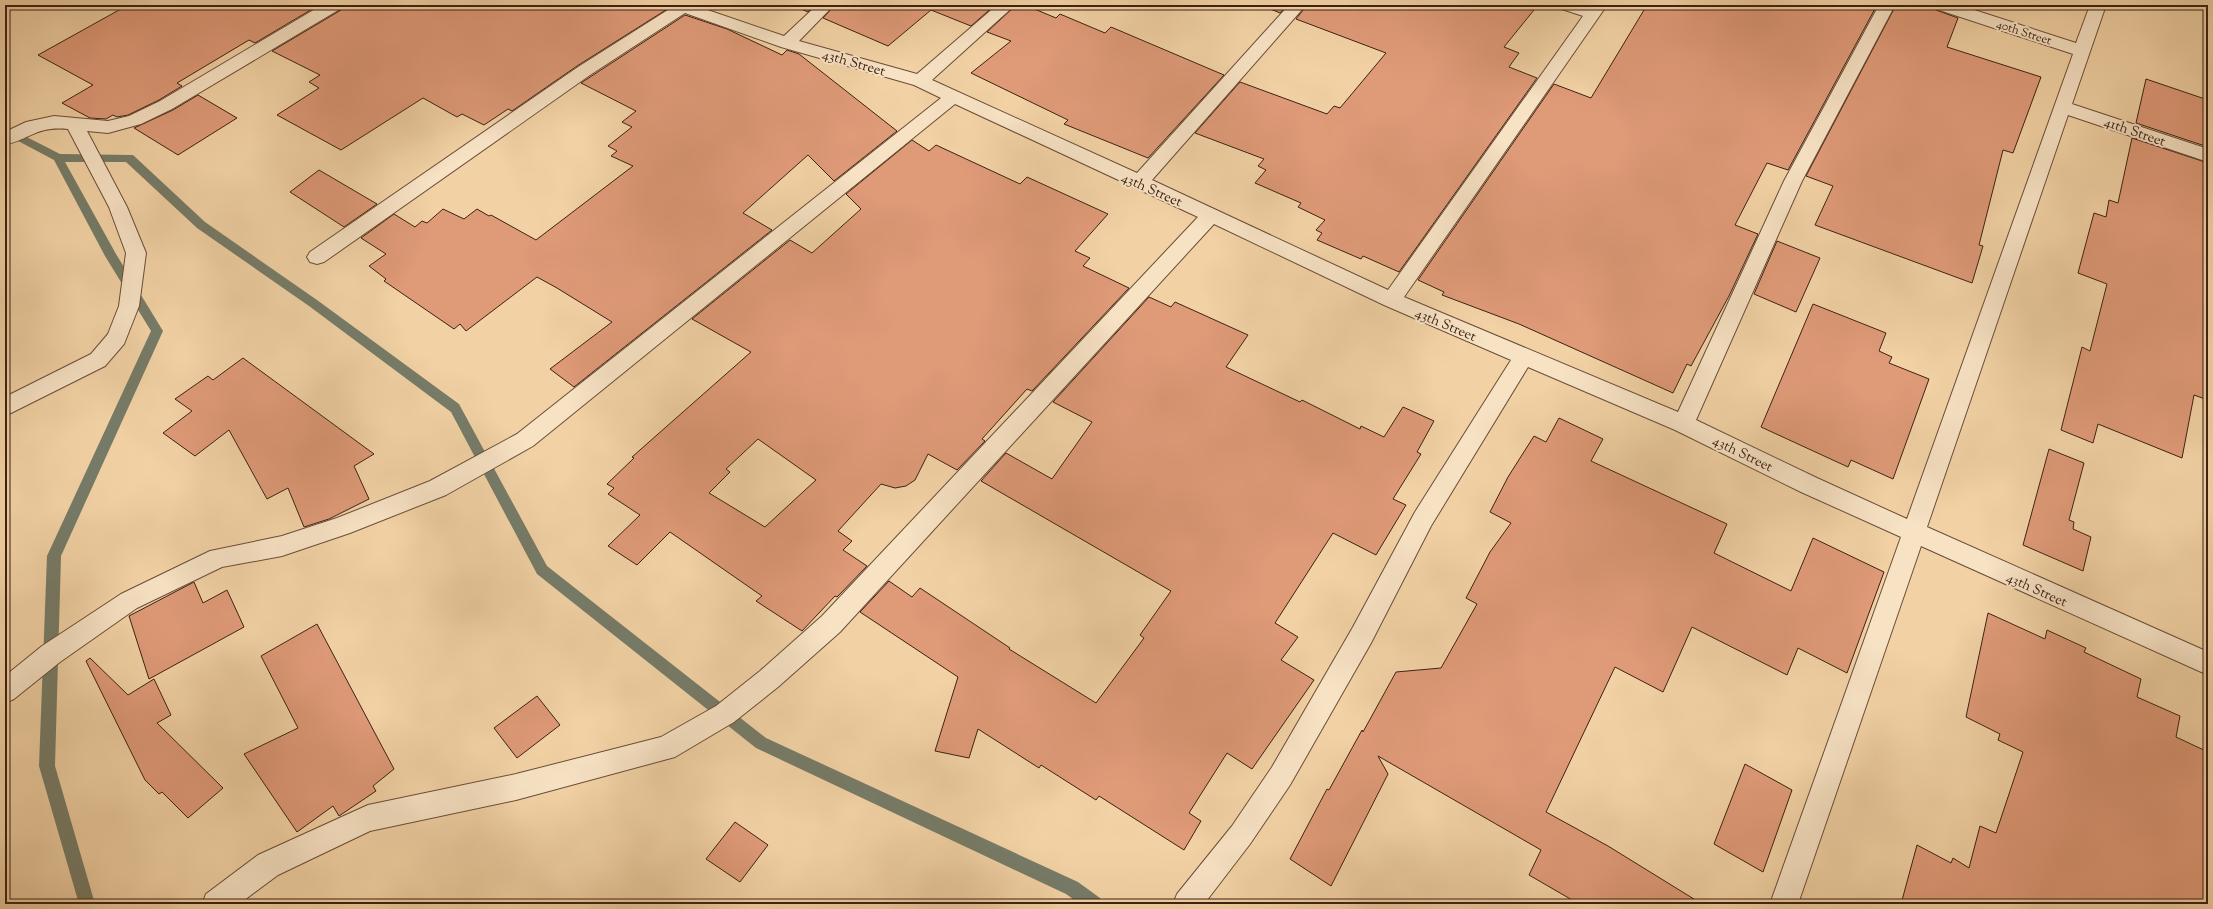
<svg xmlns="http://www.w3.org/2000/svg" width="2213" height="909" font-family="'Sorts Mill Goudy',serif">
<rect width="100%" height="100%" fill="#f2d2a5"/>
<filter id="stains"><feTurbulence type="fractalNoise" baseFrequency=".005" numOctaves="4"/><feColorMatrix values="0 0 0 0 .2 0 0 0 0 .09 0 0 0 0 .02 0 0 0 .5 -.17"/></filter>
<radialGradient id="worn" r=".72"><stop offset=".6" stop-color="#630" stop-opacity="0"/><stop offset="1" stop-color="#630" stop-opacity=".3"/></radialGradient>
<g fill="none" stroke-linecap="round" stroke-linejoin="round">
<path fill="#767c69" fill-rule="evenodd" d="M 5,126 L 60,154 L 133,155 L 205,222 L 317,300 L 459,404 L 547,566 L 766,738 L 1078,882 L 1100,898 L 1102,904 L 1080,904 L 1066,894 L 756,748 L 537,574 L 451,412 L 309,306 L 197,228 L 126,162 L 65,162 L 116,254 L 163,331 L 61,556 L 55,766 L 95,904 L 79,904 L 39,766 L 47,556 L 151,331 L 105,256 L 54,160 L 5,134 Z"/>
</g>
<path fill="#df9a78" stroke="#3d2113" fill-rule="evenodd" d="M 128,5 L 319,5 L 255,43 L 249,40 L 177,83 L 182,86 L 159,100 L 128,115 L 117,117 L 113,115 L 106,119 L 90,118 L 62,103 L 93,85 L 38,55 Z
M 343,5 L 668,5 L 669,8 L 577,66 L 512,111 L 508,109 L 484,125 L 462,114 L 457,117 L 423,98 L 341,150 L 277,115 L 319,88 L 309,82 L 320,75 L 272,51 L 341,10 Z
M 792,5 L 815,5 L 808,12 Z
M 835,5 L 995,5 L 971,26 L 931,10 L 888,46 L 823,18 Z
M 1016,5 L 1025,5 L 1056,18 L 1060,14 L 1105,33 L 1111,27 L 1224,75 L 1148,158 L 1064,124 L 1068,120 L 971,73 L 1011,41 L 987,32 Z
M 1268,5 L 1287,5 L 1280,13 L 1268,8 Z
M 1307,5 L 1538,5 L 1504,47 L 1519,53 L 1509,67 L 1537,78 L 1399,272 L 1363,256 L 1361,259 L 1317,240 L 1322,233 L 1316,230 L 1325,220 L 1298,207 L 1301,203 L 1255,183 L 1266,170 L 1258,166 L 1264,159 L 1195,133 L 1240,82 L 1327,114 L 1334,106 L 1340,108 L 1386,53 L 1296,19 Z
M 1647,5 L 1877,5 L 1788,170 L 1767,163 L 1735,225 L 1758,234 L 1729,296 L 1691,366 L 1687,364 L 1673,393 L 1519,324 L 1442,295 L 1444,292 L 1418,280 L 1554,84 L 1591,98 Z
M 1896,5 L 1933,5 L 1936,10 L 1958,18 L 1947,47 L 2041,77 L 2013,153 L 2003,150 L 1979,245 L 1983,246 L 1972,283 L 1815,225 L 1833,186 L 1806,176 Z
M 685,15 L 727,29 L 782,55 L 787,50 L 799,54 L 897,131 L 834,181 L 808,155 L 743,213 L 772,230 L 574,387 L 550,369 L 612,322 L 557,288 L 537,277 L 466,331 L 460,324 L 454,329 L 384,281 L 386,279 L 369,266 L 386,254 L 361,238 L 394,214 L 415,227 L 422,221 L 427,223 L 443,209 L 464,219 L 477,209 L 489,216 L 491,215 L 536,240 L 633,166 L 611,156 L 617,151 L 608,146 L 632,127 L 622,122 L 636,111 L 581,83 Z
M 2146,79 L 2208,100 L 2208,147 L 2136,123 Z
M 198,95 L 237,118 L 178,155 L 134,128 L 173,110 Z
M 2132,138 L 2208,163 L 2208,400 L 2194,395 L 2182,458 L 2098,424 L 2093,443 L 2061,430 L 2082,347 L 2090,351 L 2107,284 L 2078,273 L 2094,213 L 2106,217 L 2109,200 L 2118,203 Z
M 912,140 L 929,151 L 936,145 L 1020,184 L 1027,177 L 1108,214 L 1075,251 L 1090,258 L 1083,266 L 1129,288 L 1032,391 L 1027,389 L 982,439 L 985,441 L 957,470 L 928,454 L 915,480 L 906,486 L 895,488 L 881,484 L 838,531 L 852,541 L 843,550 L 867,566 L 837,597 L 835,596 L 802,631 L 756,601 L 762,596 L 670,532 L 637,565 L 608,546 L 640,515 L 608,494 L 614,488 L 607,484 L 634,458 L 632,457 L 751,352 L 692,319 L 790,240 L 812,253 L 861,209 L 846,194 ZM 758,439 L 816,480 L 765,527 L 709,493 L 730,472 L 726,469 Z
M 319,170 L 377,204 L 344,227 L 290,192 Z
M 1777,241 L 1820,258 L 1796,312 L 1754,294 Z
M 1149,297 L 1171,307 L 1175,302 L 1248,335 L 1226,367 L 1300,402 L 1302,400 L 1360,429 L 1361,426 L 1384,437 L 1403,407 L 1434,421 L 1417,452 L 1421,454 L 1393,499 L 1406,505 L 1376,555 L 1333,533 L 1275,623 L 1298,637 L 1281,660 L 1314,680 L 1252,769 L 1227,753 L 1189,813 L 1201,821 L 1184,850 L 1099,796 L 1096,800 L 1041,765 L 1039,768 L 978,729 L 969,758 L 935,751 L 958,677 L 860,612 L 889,581 L 912,597 L 920,588 L 1010,648 L 1009,649 L 1096,703 L 1144,638 L 1140,635 L 1171,591 L 981,481 L 1006,453 L 1052,479 L 1092,422 L 1053,402 Z
M 1813,304 L 1886,333 L 1879,351 L 1892,357 L 1889,363 L 1929,379 L 1893,479 L 1851,460 L 1848,467 L 1761,427 Z
M 243,358 L 374,454 L 354,466 L 369,499 L 329,519 L 304,527 L 288,488 L 267,499 L 229,430 L 195,456 L 163,433 L 192,411 L 175,399 L 208,376 L 213,380 Z
M 1559,418 L 1603,439 L 1591,461 L 1727,524 L 1714,553 L 1791,591 L 1813,538 L 1884,572 L 1847,673 L 1798,648 L 1787,675 L 1692,627 L 1663,692 L 1615,667 L 1546,812 L 1608,846 L 1702,904 L 1579,904 L 1529,875 L 1541,850 L 1378,756 L 1388,774 L 1331,886 L 1290,859 L 1327,789 L 1329,790 L 1362,730 L 1363,732 L 1396,672 L 1441,668 L 1477,604 L 1466,598 L 1490,552 L 1511,523 L 1490,512 L 1508,477 L 1534,436 L 1546,442 Z
M 2049,449 L 2084,463 L 2069,520 L 2074,522 L 2073,529 L 2091,537 L 2083,571 L 2023,545 Z
M 194,582 L 203,603 L 227,590 L 244,627 L 149,679 L 129,616 Z
M 1988,613 L 2045,639 L 2047,630 L 2086,648 L 2084,652 L 2141,679 L 2137,697 L 2180,716 L 2176,737 L 2208,752 L 2208,904 L 1901,904 L 1917,845 L 1951,863 L 1953,858 L 1969,868 L 1980,826 L 1996,833 L 2023,752 L 1998,740 L 2000,734 L 1966,717 Z
M 317,624 L 394,769 L 373,786 L 376,791 L 339,816 L 333,806 L 297,832 L 244,754 L 298,728 L 261,656 Z
M 90,658 L 128,695 L 154,679 L 171,715 L 157,723 L 223,788 L 188,818 L 162,792 L 159,794 L 145,780 L 86,661 Z
M 537,696 L 560,725 L 517,758 L 494,728 Z
M 1745,764 L 1792,790 L 1763,872 L 1714,844 Z
M 735,822 L 768,845 L 740,882 L 706,859 Z"/>
<g fill="none" stroke-linecap="round" stroke-linejoin="round">
<g stroke="#6a4d38" stroke-width="2">
<path id="minor" d="M 322,5 L 342,5 L 340,9 L 172,109 L 141,124 L 108,133 L 87,131 L 127,207 L 146,253 L 139,306 L 124,344 L 105,366 L 5,416 L 5,397 L 91,354 L 108,334 L 119,306 L 126,253 L 109,207 L 68,129 C 37,126 32,138 5,145 L 5,132 L 26,122 L 54,116 L 108,121 L 129,116 L 160,101 Z
M 669,5 L 693,5 L 784,36 L 817,5 L 834,5 L 799,41 L 917,74 L 997,5 L 1015,5 L 932,80 L 1137,173 L 1289,5 L 1306,5 L 1152,180 L 1388,290 L 1583,16 L 1562,9 L 1560,5 L 1583,5 L 1589,7 L 1591,5 L 1607,5 L 1404,297 L 1678,412 L 1784,181 L 1879,5 L 1895,5 L 1802,181 L 1696,420 L 1817,478 L 1907,519 L 2073,54 L 1936,9 L 1934,5 L 1959,5 L 2076,43 L 2090,5 L 2106,5 L 2072,104 L 2208,149 L 2208,162 L 2068,115 L 1927,527 L 2208,652 L 2208,675 L 1921,546 L 1798,904 L 1770,904 L 1901,537 L 1801,492 L 1675,430 L 1528,367 L 1431,526 L 1371,643 L 1290,785 L 1250,844 L 1204,904 L 1173,904 L 1177,894 L 1232,826 L 1272,767 L 1353,627 L 1415,512 L 1511,360 L 1384,305 L 1214,224 L 840,632 L 778,687 L 734,722 L 675,757 L 516,800 L 370,831 L 278,875 L 239,904 L 202,904 L 206,894 L 258,855 L 368,805 L 516,774 L 661,737 L 716,706 L 760,671 L 822,616 L 1198,217 L 955,104 L 533,446 L 446,495 L 350,533 L 282,556 L 222,567 L 137,608 L 60,662 L 14,699 L 5,703 L 5,676 L 42,646 L 121,594 L 210,551 L 282,536 L 337,518 L 430,481 L 517,434 L 941,98 L 914,85 L 781,47 L 685,13 L 590,75 L 324,262 L 317,264 L 310,262 L 307,257 L 310,252 L 578,67 L 671,8 Z"/>
</g>
<use href="#minor" fill="#f7e2c4" fill-rule="evenodd"/>
</g>
<g text-anchor="middle" stroke-width="4" stroke-linejoin="round" paint-order="stroke">
<g font-size="12" fill="#3d2113" stroke="#f7e2c4">
<text transform="translate(2024 32) rotate(18)" y="4">40th Street</text>
</g>
<g font-size="14" fill="#3d2113" stroke="#f7e2c4">
<text transform="translate(854 62) rotate(16)" y="5">43th Street</text>
<text transform="translate(2135 131) rotate(19)" y="5">41th Street</text>
<text transform="translate(1152 189) rotate(24)" y="5">43th Street</text>
<text transform="translate(1446 324) rotate(23)" y="5">43th Street</text>
<text transform="translate(1743 453) rotate(26)" y="5">43th Street</text>
<text transform="translate(2037 589) rotate(24)" y="5">43th Street</text>
</g>
</g>
<rect width="2213" height="909" fill="none" stroke="#f2d2a5" stroke-width="20"/>
<rect x="6" y="6" width="2201" height="897" fill="none" stroke="#3d2113" stroke-width="2"/>
<rect x="10" y="10" width="2193" height="889" fill="none" stroke="#3d2113"/>
<rect width="100%" height="100%" filter="url(#stains)"/>
<rect width="100%" height="100%" fill="url(#worn)"/>
</svg>
